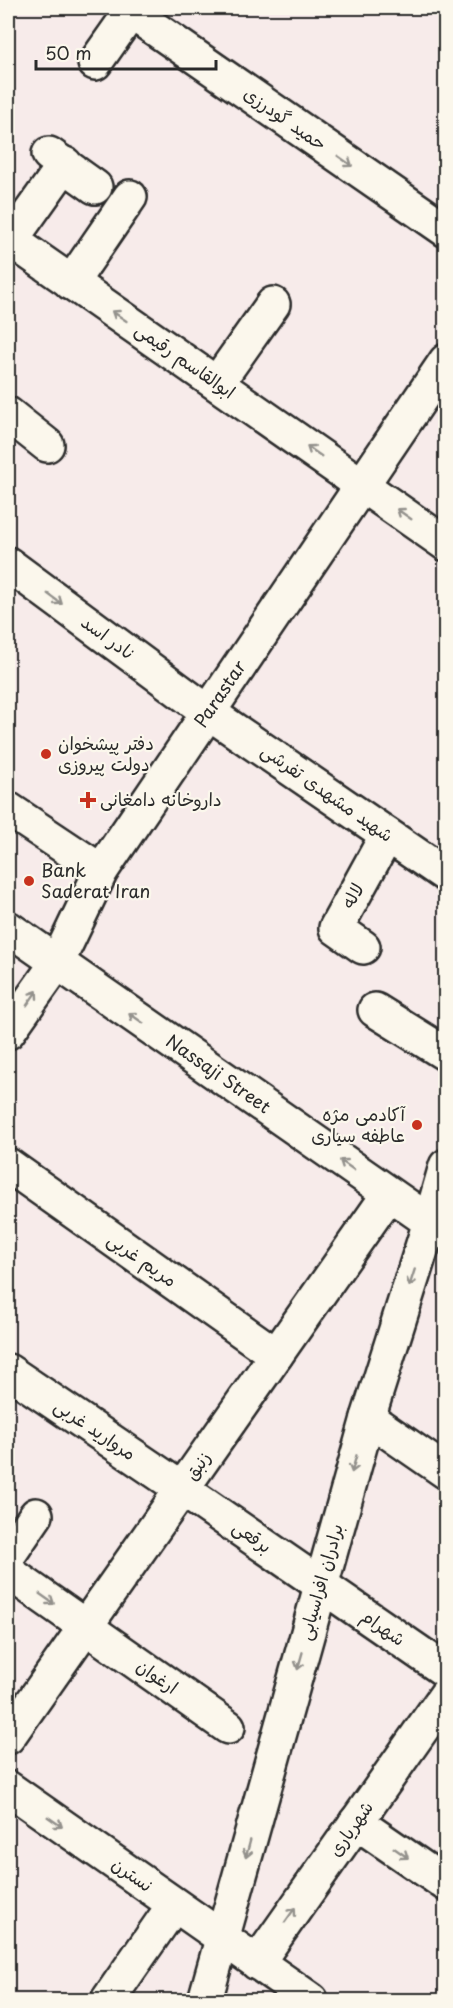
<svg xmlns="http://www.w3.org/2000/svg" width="453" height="2008" font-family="'Playpen Sans','Playpen Sans Arabic',sans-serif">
<rect width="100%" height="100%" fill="#f7ebea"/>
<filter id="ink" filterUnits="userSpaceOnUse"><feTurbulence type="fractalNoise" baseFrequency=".0167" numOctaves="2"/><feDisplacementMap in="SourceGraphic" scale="12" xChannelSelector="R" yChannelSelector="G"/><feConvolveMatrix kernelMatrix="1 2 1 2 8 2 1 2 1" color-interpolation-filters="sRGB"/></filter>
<g filter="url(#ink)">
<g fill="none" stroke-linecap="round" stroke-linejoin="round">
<g stroke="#2b2b2b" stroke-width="38">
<g id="minor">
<path d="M 125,8 L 446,230"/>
<path d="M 95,63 L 131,12"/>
<path d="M 49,154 L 95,187"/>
<path d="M 8,238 L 446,544"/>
<path d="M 11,240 L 65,164"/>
<path d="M 71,283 L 130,197"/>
<path d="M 217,383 L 273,304"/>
<path d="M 8,414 L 47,445"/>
<path d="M 8,564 L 208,712 L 446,875"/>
<path d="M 8,809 L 101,871"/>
<path id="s1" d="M 8,928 L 446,1233"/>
<path d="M 363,947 L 336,928 L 387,835"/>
<path d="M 375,1010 L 446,1054"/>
<path id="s2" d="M 8,1032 L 57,963 L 101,871 L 446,361"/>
<path d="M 8,1165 L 276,1355"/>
<path d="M 8,1371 L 182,1489 L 446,1671"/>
<path d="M 368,1418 L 446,1472"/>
<path d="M 8,1556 L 36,1515"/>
<path d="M 8,1572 L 228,1727"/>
<path d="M 8,1737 L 389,1194"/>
<path d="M 8,1788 L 311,2000"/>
<path d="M 356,1822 L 446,1884"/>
<path d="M 257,1963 L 446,1695"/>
<path d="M 108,2000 L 174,1905"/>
<path d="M 205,2000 L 368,1418 L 430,1222 L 446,1166"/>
</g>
</g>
<use href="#minor" stroke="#fbf7ec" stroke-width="33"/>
</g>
<defs><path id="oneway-shaft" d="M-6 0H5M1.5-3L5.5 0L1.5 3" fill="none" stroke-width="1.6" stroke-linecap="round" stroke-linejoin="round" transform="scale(1.5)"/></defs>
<g stroke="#93918c">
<use href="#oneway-shaft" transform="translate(345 161) rotate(35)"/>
<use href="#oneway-shaft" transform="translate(119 316) rotate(-146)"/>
<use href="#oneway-shaft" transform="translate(314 451) rotate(-145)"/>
<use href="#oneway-shaft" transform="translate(404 514) rotate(-145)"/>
<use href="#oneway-shaft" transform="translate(55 599) rotate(36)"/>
<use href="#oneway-shaft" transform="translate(32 998) rotate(-55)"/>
<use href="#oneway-shaft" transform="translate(136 1018) rotate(-145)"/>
<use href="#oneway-shaft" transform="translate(347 1165) rotate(-145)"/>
<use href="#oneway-shaft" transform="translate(412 1278) rotate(108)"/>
<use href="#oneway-shaft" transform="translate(354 1464) rotate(106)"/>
<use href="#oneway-shaft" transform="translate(47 1599) rotate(35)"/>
<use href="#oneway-shaft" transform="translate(300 1661) rotate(106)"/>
<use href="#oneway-shaft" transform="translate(55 1822) rotate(35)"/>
<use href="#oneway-shaft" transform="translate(248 1849) rotate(105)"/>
<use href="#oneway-shaft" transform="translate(401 1853) rotate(35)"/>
<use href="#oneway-shaft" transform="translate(290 1915) rotate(-55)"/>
</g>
</g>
<g fill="#c8321e" stroke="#fbf7ec" stroke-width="2">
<circle cx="46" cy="754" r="6"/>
<path d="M85 791h6v6h6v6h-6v6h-6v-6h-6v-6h6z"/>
<circle cx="29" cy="881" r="6"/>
<circle cx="417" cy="1125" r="6"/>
</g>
<g text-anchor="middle" stroke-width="4.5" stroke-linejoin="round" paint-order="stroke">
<g font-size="18" fill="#2b2b2b" stroke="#fbf7ec">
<text transform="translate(285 119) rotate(35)" y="6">حمید گودرزی</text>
<text transform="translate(185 361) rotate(35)" y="6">ابوالقاسم رقیمی</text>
<text transform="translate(108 638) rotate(36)" y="6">نادر اسد</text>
<text dy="6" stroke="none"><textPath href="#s2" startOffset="400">Parastar</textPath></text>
<text transform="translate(327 793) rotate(35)" y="6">شهید مشهدی تفرشی</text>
<text transform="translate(353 896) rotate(-61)" y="6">لاله</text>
<text dy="6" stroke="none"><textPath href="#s1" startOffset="256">Nassaji Street</textPath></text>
<text transform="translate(142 1260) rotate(35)" y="6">مریم غربی</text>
<text transform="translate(95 1430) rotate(34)" y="6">مروارید غربی</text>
<text transform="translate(198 1466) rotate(-55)" y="6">زنبق</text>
<text transform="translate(252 1537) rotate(35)" y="6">برقعی</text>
<text transform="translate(321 1582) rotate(-74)" y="6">برادران افراسیابی</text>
<text transform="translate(383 1628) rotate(35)" y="6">شهرام</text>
<text transform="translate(157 1677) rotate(35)" y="6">ارغوان</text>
<text transform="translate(351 1829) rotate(-55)" y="6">شهریاری</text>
<text transform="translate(132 1875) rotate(35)" y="6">نسترن</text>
</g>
<g font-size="18" fill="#2b2b2b" stroke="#fbf7ec" text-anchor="start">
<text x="58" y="750">دفتر پیشخوان<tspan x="58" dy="21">دولت پیروزی</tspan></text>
<text x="100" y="806">داروخانه دامغانی</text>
<text x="41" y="877">Bank<tspan x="41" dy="21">Saderat Iran</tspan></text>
<text x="405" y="1121" text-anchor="end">آکادمی مژه<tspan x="405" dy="21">عاطفه سیاری</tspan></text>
</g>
</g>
<rect width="453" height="2008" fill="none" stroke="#fbf7ec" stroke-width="30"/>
<rect x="15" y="15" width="423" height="1978" fill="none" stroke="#2b2b2b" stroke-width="2" filter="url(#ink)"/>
<path d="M36 60v9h180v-9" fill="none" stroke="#2b2b2b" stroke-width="3"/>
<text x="45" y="60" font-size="18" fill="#2b2b2b" stroke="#fbf7ec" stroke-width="4.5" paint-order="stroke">50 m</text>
</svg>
